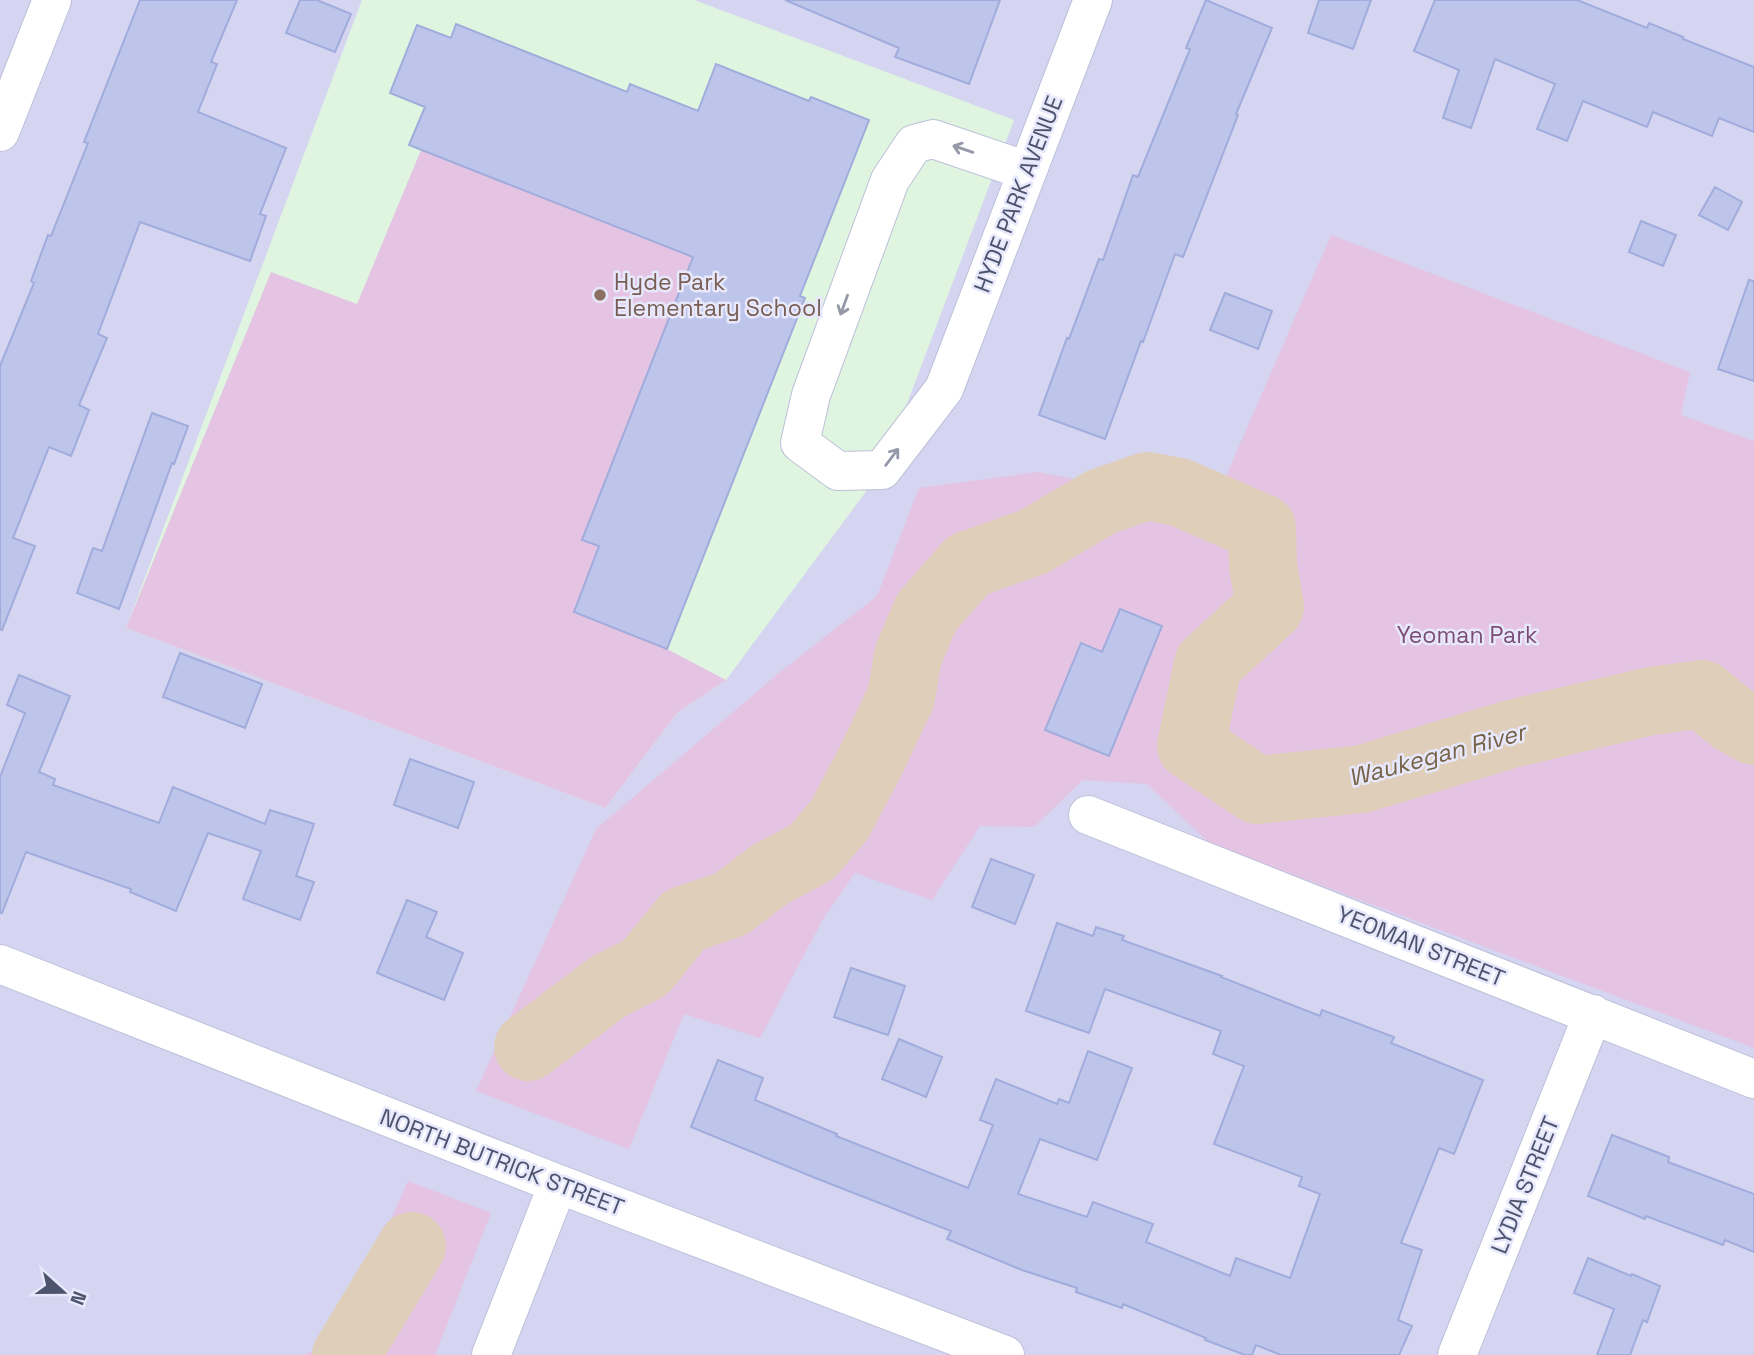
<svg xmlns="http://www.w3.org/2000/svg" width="1754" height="1355" font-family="'Space Grotesk',sans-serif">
<rect width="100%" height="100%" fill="#e3e2f9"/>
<path fill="#d5d5f1" d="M 0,0 L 1754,0 L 1754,1355 L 0,1355 Z"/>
<path fill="#dff5e0" d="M 362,0 L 694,0 L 1014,120 L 882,470 L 726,680 L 678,712 L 605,808 L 126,628 Z"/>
<path fill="#e4c3e3" d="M 421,150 L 693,257 L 582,539 L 599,546 L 574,612 L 667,649 L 726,680 L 678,712 L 605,808 L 126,628 L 271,272 L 357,304 Z
M 1331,235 L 1690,372 L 1681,415 L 1754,441 L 1754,1048 L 1209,843 L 1147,784 L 1083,780 L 1034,827 L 980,826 L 932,900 L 855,873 L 823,919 L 760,1038 L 684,1014 L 629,1149 L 476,1091 L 596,829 L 780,672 L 877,596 L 919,488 L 1039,472 L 1107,486 L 1135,475 L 1219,492 Z
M 408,1181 L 491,1213 L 435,1355 L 304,1355 L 337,1339 Z"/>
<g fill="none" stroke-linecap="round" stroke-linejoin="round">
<path stroke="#dfcfba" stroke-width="68" d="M 528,1047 L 609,986 L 645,968 L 684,920 L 731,904 L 769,875 L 812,852 L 840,819 L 871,760 L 901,697 L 908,656 L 926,613 L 968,565 L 1033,542 L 1101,502 L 1147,486 L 1179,492 L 1262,528 L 1263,566 L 1270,607 L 1208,664 L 1191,746 L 1257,790 L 1362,779 L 1511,734 L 1651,701 L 1702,694 L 1734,720 L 1754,731
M 346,1355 L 412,1246"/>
</g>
<path fill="#bdc6ea" stroke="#a0acdb" stroke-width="2" d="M 140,0 L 237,0 L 211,62 L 217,64 L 198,112 L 286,148 L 260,214 L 266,216 L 250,261 L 140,222 L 98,334 L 107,338 L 79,405 L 89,410 L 71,456 L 49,447 L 13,538 L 35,546 L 2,630 L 0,629 L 0,366 L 34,283 L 31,281 L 48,235 L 51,236 L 88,143 L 84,142 Z
M 300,0 L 317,0 L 351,14 L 335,52 L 286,33 Z
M 785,0 L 1000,0 L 969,84 L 895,57 L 899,48 Z
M 1206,0 L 1272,28 L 1236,114 L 1238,115 L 1183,257 L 1175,254 L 1143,342 L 1141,341 L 1105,439 L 1039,415 L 1067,338 L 1069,339 L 1099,259 L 1103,260 L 1133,175 L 1138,177 L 1190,49 L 1186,48 Z
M 1319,0 L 1371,0 L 1353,49 L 1308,33 Z
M 1435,0 L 1577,0 L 1647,28 L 1649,23 L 1683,37 L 1683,39 L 1754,67 L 1754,132 L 1719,118 L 1712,136 L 1653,112 L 1647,127 L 1583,101 L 1567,141 L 1537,129 L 1555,84 L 1495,59 L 1471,128 L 1443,118 L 1459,70 L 1414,51 Z
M 456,24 L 627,92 L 630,84 L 698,111 L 716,64 L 809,101 L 811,97 L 869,120 L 800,296 L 805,298 L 667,649 L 574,612 L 599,546 L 582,540 L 693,257 L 409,145 L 425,107 L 390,93 L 417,25 L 451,38 Z
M 1715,187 L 1742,202 L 1728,230 L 1699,215 Z
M 1641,221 L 1676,235 L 1663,266 L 1629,252 Z
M 1749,280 L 1754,281 L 1754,381 L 1718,369 Z
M 1225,293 L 1272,311 L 1258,349 L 1210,330 Z
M 152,413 L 188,426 L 174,464 L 172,463 L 119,609 L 77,593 L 93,548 L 102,551 Z
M 1120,609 L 1162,626 L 1109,756 L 1045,730 L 1081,643 L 1102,652 Z
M 180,653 L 262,684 L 245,728 L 163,697 Z
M 19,675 L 70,696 L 39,772 L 55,779 L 53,785 L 159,823 L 173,787 L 265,824 L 270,810 L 314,824 L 296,876 L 314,882 L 300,920 L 243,899 L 261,851 L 208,833 L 176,911 L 130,892 L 131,889 L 26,852 L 2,913 L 0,913 L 0,777 L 25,713 L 7,705 Z
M 410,759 L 474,782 L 458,828 L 394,805 Z
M 991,859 L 1034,875 L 1015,924 L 972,907 Z
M 407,900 L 437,912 L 426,937 L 463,953 L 444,1000 L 377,973 Z
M 1057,923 L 1093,936 L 1096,927 L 1124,936 L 1122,940 L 1222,976 L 1221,977 L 1320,1016 L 1322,1010 L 1394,1037 L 1391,1043 L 1483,1080 L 1454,1154 L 1439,1148 L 1401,1243 L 1422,1250 L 1398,1320 L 1412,1326 L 1399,1355 L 1281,1355 L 1256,1345 L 1252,1355 L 1245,1355 L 1205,1340 L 1206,1338 L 1123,1304 L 1122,1308 L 1076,1292 L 1077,1288 L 1022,1270 L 947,1239 L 951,1231 L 818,1179 L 691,1127 L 718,1060 L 763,1078 L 755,1100 L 837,1134 L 836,1136 L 968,1188 L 993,1125 L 980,1120 L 996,1079 L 1057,1104 L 1059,1099 L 1069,1103 L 1088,1051 L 1132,1068 L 1097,1160 L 1040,1139 L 1018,1194 L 1087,1217 L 1093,1202 L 1153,1224 L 1146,1242 L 1230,1276 L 1236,1258 L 1290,1278 L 1320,1194 L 1299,1186 L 1302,1177 L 1214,1144 L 1244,1066 L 1213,1054 L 1221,1031 L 1105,989 L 1089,1033 L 1026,1011 Z
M 851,968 L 905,986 L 888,1035 L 834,1017 Z
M 899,1039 L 942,1057 L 926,1097 L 882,1079 Z
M 1612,1135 L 1669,1157 L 1668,1162 L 1754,1194 L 1754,1252 L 1725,1240 L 1723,1245 L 1646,1216 L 1645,1219 L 1588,1196 Z
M 1588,1258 L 1631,1276 L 1632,1274 L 1660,1286 L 1647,1322 L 1643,1320 L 1630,1355 L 1597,1355 L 1614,1309 L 1574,1293 Z"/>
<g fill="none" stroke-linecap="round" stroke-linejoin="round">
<g stroke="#bdc0d9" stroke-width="40">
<path id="minor" d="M 0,132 L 52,0
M 1027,171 L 933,139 L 914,144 L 890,180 L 811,395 L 800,443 L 838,471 L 882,470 L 944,389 L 1093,0
M 1088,815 L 1754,1079
M 0,964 L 558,1184 L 1005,1355
M 491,1355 L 558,1184
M 1457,1355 L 1593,1014"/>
</g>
<use href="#minor" stroke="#fff" stroke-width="38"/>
</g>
<defs><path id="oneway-shaft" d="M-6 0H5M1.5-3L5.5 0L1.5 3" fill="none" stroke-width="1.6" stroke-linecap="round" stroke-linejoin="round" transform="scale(1.75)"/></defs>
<g stroke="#9498a7">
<use href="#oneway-shaft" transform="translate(963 149) rotate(-161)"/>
<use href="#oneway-shaft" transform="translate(844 305) rotate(110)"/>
<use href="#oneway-shaft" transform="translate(892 457) rotate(-53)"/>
</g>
<circle fill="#8d6e63" stroke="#e8e8fc" stroke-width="2.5" cx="600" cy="295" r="7"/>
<g text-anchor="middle" stroke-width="5" stroke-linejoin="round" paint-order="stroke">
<g font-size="23" fill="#4c536d" stroke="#e8e8fc">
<text transform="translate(1018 194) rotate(-69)" y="8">HYDE PARK AVENUE</text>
<text transform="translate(1421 946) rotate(22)" y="8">YEOMAN STREET</text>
<text transform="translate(502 1162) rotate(21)" y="8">NORTH BUTRICK STREET</text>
<text transform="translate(1525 1185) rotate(-68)" y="8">LYDIA STREET</text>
</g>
<g font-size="23" fill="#785e54" stroke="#e8e8fc" text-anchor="start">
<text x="614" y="290">Hyde Park<tspan x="614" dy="26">Elementary School</tspan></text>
</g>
<g font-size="23" fill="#7c4c76" stroke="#e8e8fc">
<text x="1467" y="643">Yeoman Park</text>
</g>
<g font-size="24" font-style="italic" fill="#776346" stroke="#e8e8fc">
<text transform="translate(1437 755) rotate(-15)" y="8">Waukegan River</text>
</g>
</g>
<g transform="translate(63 1292) rotate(111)" stroke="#e8e8fc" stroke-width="5" paint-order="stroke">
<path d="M0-5L12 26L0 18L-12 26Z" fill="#4c536d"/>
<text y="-10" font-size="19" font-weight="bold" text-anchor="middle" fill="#4c536d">N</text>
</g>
</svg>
